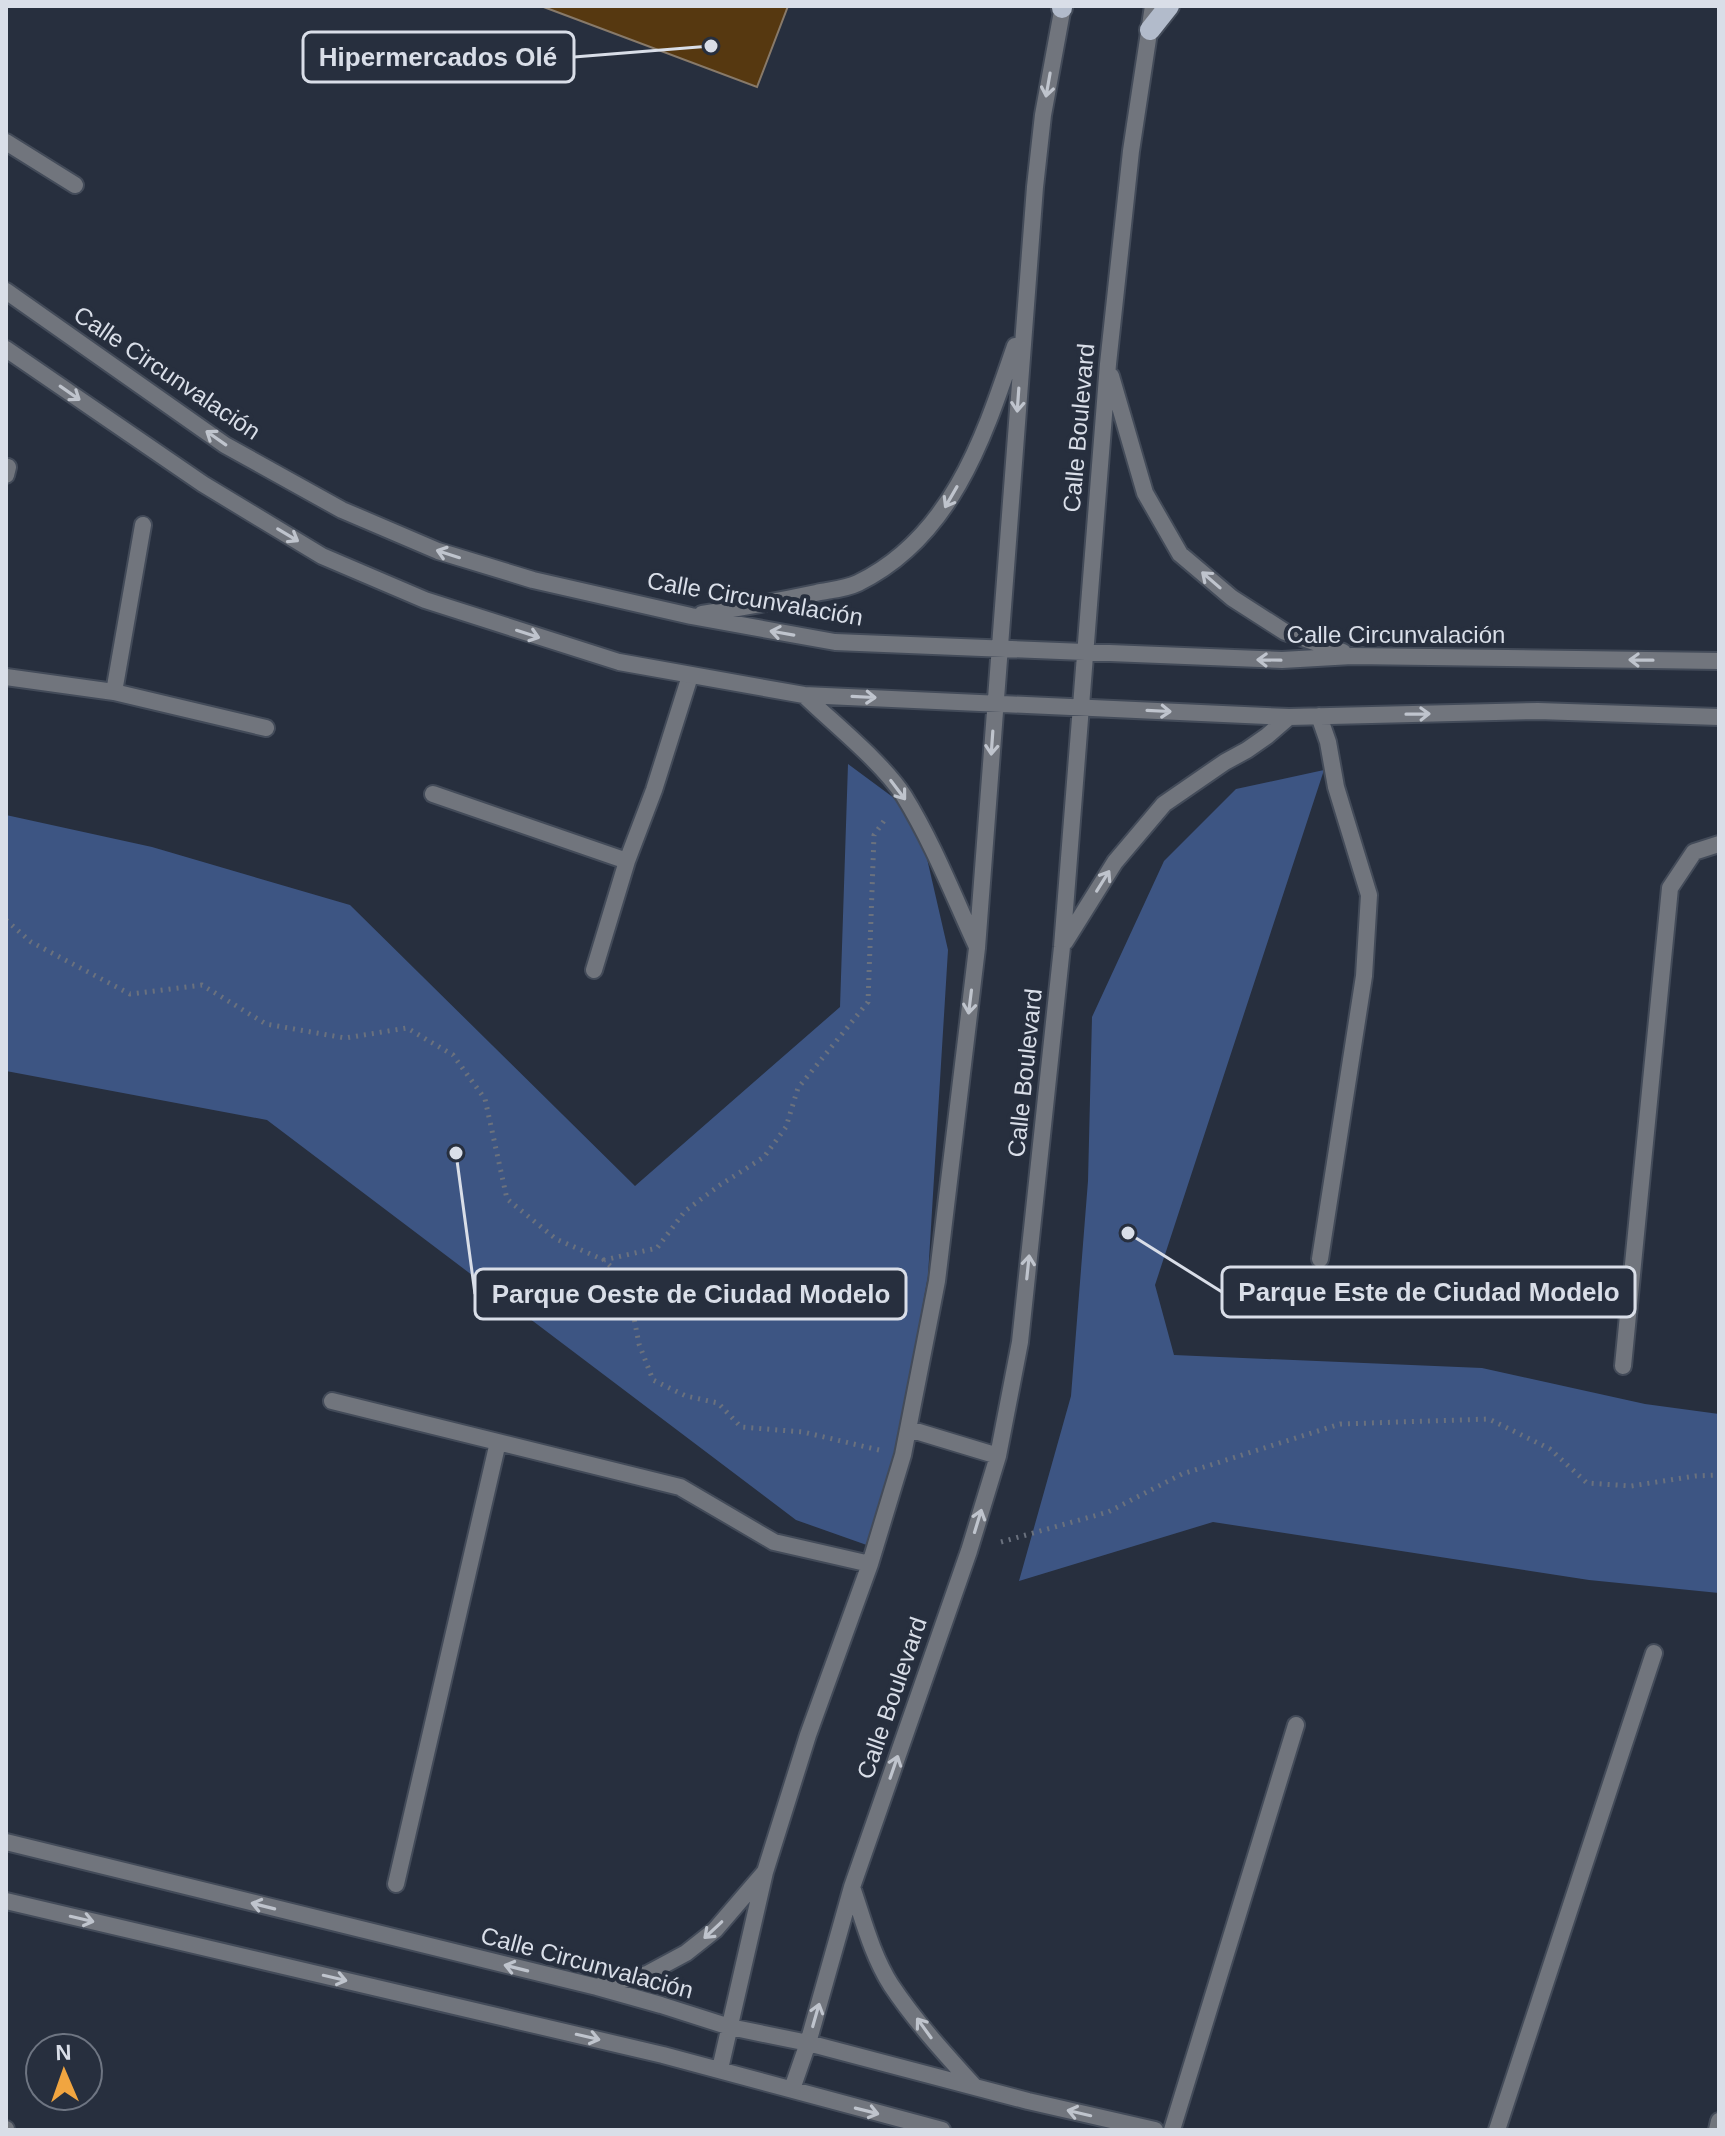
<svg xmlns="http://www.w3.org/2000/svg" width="1725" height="2136" font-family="Arial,sans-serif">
<rect width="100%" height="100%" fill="#272f3e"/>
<path fill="#3d5583" d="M 848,764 L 917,815 L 948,950 L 928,1276 L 878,1549 L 796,1520 L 267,1120 L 6,1071 L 6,815 L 152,847 L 350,905 L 635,1186 L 840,1007 Z
M 1324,770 L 1155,1285 L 1174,1355 L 1482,1368 L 1645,1404 L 1719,1414 L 1719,1593 L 1589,1580 L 1213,1522 L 1019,1581 L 1071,1396 L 1088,1181 L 1092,1017 L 1164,861 L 1236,789 Z"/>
<path fill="#563810" stroke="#887a6a" stroke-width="2" d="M 541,6 L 788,6 L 757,87 Z"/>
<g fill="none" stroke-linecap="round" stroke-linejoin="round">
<g stroke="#434b59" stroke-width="20">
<path id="service" d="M 6,142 L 75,185
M 6,475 L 8,467
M 6,677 L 114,692 L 266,728
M 114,692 L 143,525
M 433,794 L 627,861 L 654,790 L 690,676
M 594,970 L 627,861
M 1172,2130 L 1296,1725
M 1497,2130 L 1654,1653"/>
</g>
<g stroke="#434b59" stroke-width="20">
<path id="minor" d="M 6,291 L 225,445 L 342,510 L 438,551 L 533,580 L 691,616 L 835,642 L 1282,660 L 1352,656 L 1719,661
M 6,349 L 203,484 L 322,556 L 425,600 L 619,662 L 804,695 L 1289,717 L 1538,711 L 1719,717
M 1111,376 L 1145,493 L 1180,554 L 1232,598 L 1285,632 L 1343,652
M 702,614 C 740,608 778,601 816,593 C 830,590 846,589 858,583 C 952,537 984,437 1015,346
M 804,695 C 834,724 882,762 904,796 C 933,843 954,897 977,947
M 1319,716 L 1328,742 L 1336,787 L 1369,895 L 1364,976 L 1320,1259
M 1065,942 L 1115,862 L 1164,804 L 1225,762 L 1247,750 L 1267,736 L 1289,717
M 1623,1366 L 1670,888 L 1694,852 L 1719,844
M 332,1401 L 680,1487 L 774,1542 L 870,1564
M 909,1429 L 998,1456
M 6,1842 L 597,1987 L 661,2005 L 730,2027 L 808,2043 L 1028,2101 L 1155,2130
M 396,1884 L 498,1442
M 852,1887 C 863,1919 872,1955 891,1985 C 915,2021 945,2054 974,2086
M 6,1901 L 663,2055 L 942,2130
M 600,1986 L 647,1974 L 686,1953 L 715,1930 L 764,1873
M 720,2069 L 765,1872 L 808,1735 L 870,1564 L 903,1455 L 937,1281 L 977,948 L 1035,187 L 1043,115 L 1063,6
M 792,2089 L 808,2043 L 852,1887 L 969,1551 L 998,1456 L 1020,1342 L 1062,947 L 1108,364 L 1131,151 L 1153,6
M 6,2129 L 6,2130
M 1717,2130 L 1719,2121"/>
</g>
<g stroke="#434b59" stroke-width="24">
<path id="primary" d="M 1062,8 L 1062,6
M 1150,30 L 1169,6"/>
</g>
<path stroke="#6a717e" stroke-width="5" stroke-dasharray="2 6" stroke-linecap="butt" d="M 6,920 L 31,942 L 130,994 L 202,985 L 266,1024 L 345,1038 L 407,1028 L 453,1055 L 485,1099 L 507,1199 L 556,1239 L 604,1260
M 879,1450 L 803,1432 L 741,1427 L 718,1403 L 686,1396 L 653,1380 L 639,1344 L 627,1282 L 604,1260 L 657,1248 L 685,1211 L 720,1185 L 764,1157 L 786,1127 L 798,1088 L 868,1002 L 874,835 L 886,818
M 1001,1542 L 1108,1512 L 1182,1474 L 1340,1424 L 1489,1419 L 1550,1449 L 1587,1483 L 1631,1486 L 1695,1476 L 1719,1475"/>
<use href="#service" stroke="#71757d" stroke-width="16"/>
<use href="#minor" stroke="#71757d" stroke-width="16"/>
<use href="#primary" stroke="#b2bbcb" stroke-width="20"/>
</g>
<defs><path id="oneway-shaft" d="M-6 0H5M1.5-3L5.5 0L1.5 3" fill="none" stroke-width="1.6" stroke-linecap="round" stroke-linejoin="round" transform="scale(2)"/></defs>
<g stroke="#bfc4cd">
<use href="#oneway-shaft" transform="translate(1048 85) rotate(100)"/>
<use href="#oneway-shaft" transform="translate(70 393) rotate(35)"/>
<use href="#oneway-shaft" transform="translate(1018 400) rotate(94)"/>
<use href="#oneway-shaft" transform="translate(216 438) rotate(-145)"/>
<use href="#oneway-shaft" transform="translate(951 497) rotate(120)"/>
<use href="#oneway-shaft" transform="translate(288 535) rotate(31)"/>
<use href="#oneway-shaft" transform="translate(448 554) rotate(-162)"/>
<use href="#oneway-shaft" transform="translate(1211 580) rotate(-139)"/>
<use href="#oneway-shaft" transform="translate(782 633) rotate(-170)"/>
<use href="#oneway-shaft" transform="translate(528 634) rotate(18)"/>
<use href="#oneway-shaft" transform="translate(1269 660) rotate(-179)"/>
<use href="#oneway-shaft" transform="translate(1641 660) rotate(-179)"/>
<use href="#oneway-shaft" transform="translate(864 697) rotate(3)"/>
<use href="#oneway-shaft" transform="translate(1159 711) rotate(3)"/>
<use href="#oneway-shaft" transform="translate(1418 714) rotate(-1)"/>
<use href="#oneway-shaft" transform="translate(992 743) rotate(94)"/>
<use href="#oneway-shaft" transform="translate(898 790) rotate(53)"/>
<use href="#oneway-shaft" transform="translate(1103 881) rotate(-58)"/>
<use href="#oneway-shaft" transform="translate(970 1002) rotate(97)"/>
<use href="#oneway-shaft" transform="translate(1028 1267) rotate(-84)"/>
<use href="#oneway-shaft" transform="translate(978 1521) rotate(-73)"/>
<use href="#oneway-shaft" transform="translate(894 1767) rotate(-71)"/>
<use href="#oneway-shaft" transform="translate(263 1906) rotate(-166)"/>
<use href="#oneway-shaft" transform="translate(82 1919) rotate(13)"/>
<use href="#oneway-shaft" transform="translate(713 1930) rotate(137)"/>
<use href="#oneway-shaft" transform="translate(516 1968) rotate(-166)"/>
<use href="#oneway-shaft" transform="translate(335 1978) rotate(13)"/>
<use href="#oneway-shaft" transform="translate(816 2015) rotate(-74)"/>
<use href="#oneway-shaft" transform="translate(924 2028) rotate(-126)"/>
<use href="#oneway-shaft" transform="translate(588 2037) rotate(13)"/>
<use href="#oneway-shaft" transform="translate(867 2111) rotate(14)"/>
<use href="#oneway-shaft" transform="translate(1079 2113) rotate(-167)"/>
</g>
<g text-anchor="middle" stroke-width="8" stroke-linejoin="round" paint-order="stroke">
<g font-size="24" fill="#d9dee8" stroke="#272f3e">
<text transform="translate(167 373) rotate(34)" y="8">Calle Circunvalación</text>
<text transform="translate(1079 428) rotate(-85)" y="8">Calle Boulevard</text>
<text transform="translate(755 599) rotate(10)" y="8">Calle Circunvalación</text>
<text x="1396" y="643">Calle Circunvalación</text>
<text transform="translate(1025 1073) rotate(-84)" y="8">Calle Boulevard</text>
<text transform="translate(892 1698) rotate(-71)" y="8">Calle Boulevard</text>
<text transform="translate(587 1963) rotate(15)" y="8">Calle Circunvalación</text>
</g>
</g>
<path fill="none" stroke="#d9dee8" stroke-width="3" d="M711 46L574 57M1128 1233L1222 1292M456 1153L475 1294"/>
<g fill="#d9dee8" stroke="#272f3e" stroke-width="3">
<circle cx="711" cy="46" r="8"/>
<circle cx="1128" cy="1233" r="8"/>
<circle cx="456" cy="1153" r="8"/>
</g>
<g fill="#272f3e" stroke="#d9dee8" stroke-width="3">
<rect x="303" y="32" width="271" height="50" rx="8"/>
<rect x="1222" y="1267" width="413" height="50" rx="8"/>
<rect x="475" y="1269" width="431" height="50" rx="8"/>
</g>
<g font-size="26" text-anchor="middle" font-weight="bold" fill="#d9dee8">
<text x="438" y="66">Hipermercados Olé</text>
<text x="1429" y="1301">Parque Este de Ciudad Modelo</text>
<text x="691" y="1303">Parque Oeste de Ciudad Modelo</text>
</g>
<rect width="1725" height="2136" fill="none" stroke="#d9dee8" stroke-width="16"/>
<g transform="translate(64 2072) rotate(358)"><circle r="38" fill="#272f3e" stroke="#6e7582" stroke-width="2"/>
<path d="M0-6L14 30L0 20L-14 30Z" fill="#f1a540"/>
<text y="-12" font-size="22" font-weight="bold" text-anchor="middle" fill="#d9dee8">N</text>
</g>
</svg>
